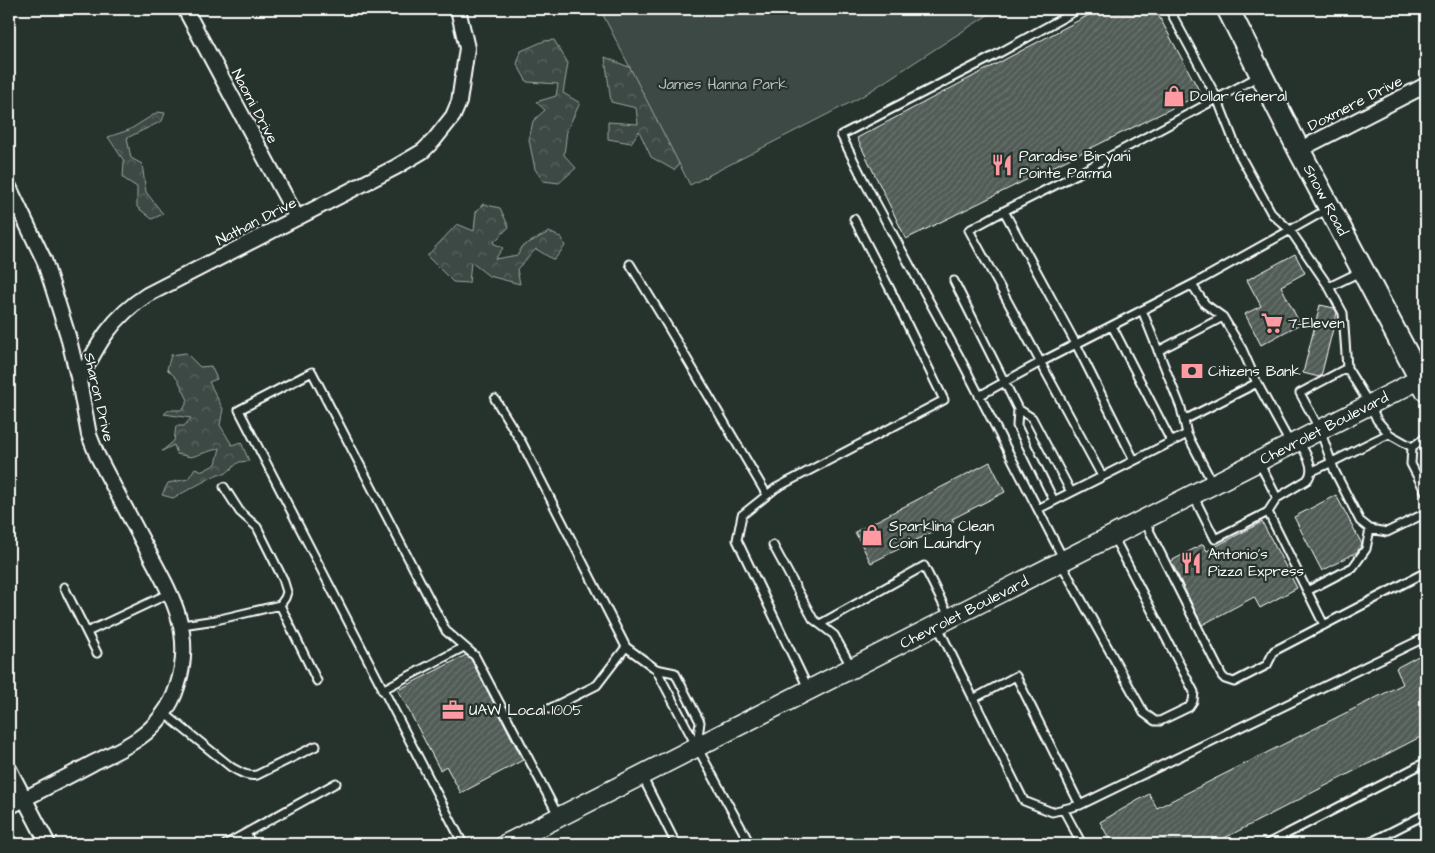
<svg xmlns="http://www.w3.org/2000/svg" width="1435" height="853" font-family="'Architects Daughter',sans-serif">
<defs>
<pattern id="forest-crowns" width="20" height="18" patternUnits="userSpaceOnUse" patternTransform="scale(1.25)"><rect width="20" height="18" fill="#3e4944"/><path d="M2 6a3 3 0 1 1 6 0M12 15a3 3 0 1 1 6 0" fill="none" stroke="#5b6460"/></pattern>
<pattern id="building-hatch" width="6" height="6" patternUnits="userSpaceOnUse" patternTransform="scale(1.25)"><rect width="6" height="6" fill="#515c57"/><path d="M-1 1l2-2M0 6l6-6M5 7l2-2" fill="none" stroke="#6b7470"/></pattern>
</defs>
<rect width="100%" height="100%" fill="#26332d"/>
<filter id="ink" filterUnits="userSpaceOnUse"><feTurbulence type="fractalNoise" baseFrequency=".02" numOctaves="2"/><feDisplacementMap in="SourceGraphic" scale="10" xChannelSelector="R" yChannelSelector="G"/><feConvolveMatrix kernelMatrix="1 2 1 2 8 2 1 2 1" color-interpolation-filters="sRGB"/></filter>
<g filter="url(#ink)">
<path fill="url(#forest-crowns)" stroke="#9ea4a2" d="M 554,40 L 568,63 L 563,93 L 580,103 L 567,130 L 564,155 L 576,168 L 559,183 L 543,181 L 535,169 L 529,140 L 533,121 L 545,110 L 536,102 L 556,96 L 558,84 L 527,82 L 517,64 L 521,51 L 544,41 Z
M 605,57 L 659,80 L 684,159 L 674,170 L 651,157 L 639,131 L 631,143 L 608,139 L 608,122 L 638,124 L 636,108 L 611,102 Z
M 158,112 L 165,113 L 162,121 L 127,138 L 131,158 L 142,164 L 146,192 L 163,214 L 152,219 L 137,207 L 137,187 L 123,178 L 124,161 L 108,137 L 129,130 Z
M 483,204 L 500,208 L 509,227 L 493,243 L 503,248 L 495,259 L 518,255 L 521,247 L 549,232 L 562,238 L 565,246 L 554,260 L 536,249 L 517,269 L 520,284 L 489,276 L 471,262 L 469,283 L 453,282 L 427,256 L 457,224 L 474,231 L 476,212 Z
M 186,353 L 200,367 L 211,366 L 217,379 L 209,382 L 223,409 L 220,425 L 232,445 L 241,442 L 249,461 L 239,462 L 225,474 L 218,474 L 173,498 L 162,495 L 168,483 L 188,479 L 195,468 L 203,471 L 216,464 L 220,448 L 191,457 L 177,454 L 174,445 L 162,451 L 174,441 L 176,426 L 184,426 L 191,418 L 164,414 L 169,410 L 183,410 L 188,400 L 178,380 L 167,369 L 171,355 Z"/>
<path fill="#3e4944" stroke="#9ea4a2" d="M 600,9 L 997,9 L 861,97 L 690,185 Z"/>
<path fill="url(#building-hatch)" stroke="#fff" d="M 1100,9 L 1155,9 L 1201,94 L 906,239 L 857,138 Z
M 1295,254 L 1305,273 L 1281,286 L 1300,324 L 1261,345 L 1245,314 L 1261,306 L 1247,280 Z
M 1320,305 L 1334,308 L 1337,313 L 1321,376 L 1319,377 L 1303,373 Z
M 990,462 L 1005,492 L 952,519 L 954,521 L 871,563 L 855,532 Z
M 1336,495 L 1362,544 L 1357,552 L 1322,571 L 1294,517 Z
M 1262,522 L 1297,588 L 1260,608 L 1254,597 L 1202,625 L 1171,561 L 1203,544 L 1207,551 Z
M 1426,652 L 1426,734 L 1213,844 L 1112,844 L 1100,822 L 1149,794 L 1157,808 L 1403,684 L 1396,668 Z
M 466,655 L 471,659 L 523,760 L 461,793 L 446,766 L 440,770 L 398,690 Z"/>
<g fill="none" stroke-linecap="round" stroke-linejoin="round">
<g stroke="#fff" stroke-width="11">
<path id="lane" d="M 1169,9 L 1217,98 L 1238,152 L 1272,214 L 1290,230 L 1329,287 L 1362,271
M 1004,211 L 1076,344 L 1134,460
M 630,264 L 664,320 L 767,495
M 954,281 L 1018,409 L 1017,426 L 1054,501
M 1192,285 L 1205,304 L 1223,317 L 1242,349 L 1257,383 L 1291,445
M 1329,287 L 1343,313 L 1347,368 L 1370,405 L 1377,420 L 1389,434 L 1412,447
M 1142,310 L 1181,408 L 1187,434 L 1213,484
M 1112,326 L 1171,441
M 1158,351 L 1223,317
M 1347,368 L 1300,393 L 1320,430 L 1335,472 L 1360,521 L 1370,529 L 1387,532 L 1426,513
M 979,396 L 1041,362 L 1197,282 L 1328,209
M 495,399 L 522,443 L 626,647 L 656,669 L 675,673 L 700,722 L 697,744
M 1018,409 L 1032,418 L 1071,492
M 1184,420 L 1257,383
M 1426,437 L 1412,447 L 1411,464 L 1426,493
M 1299,441 C 1305,453 1317,469 1307,480 L 1277,498 L 1268,512 L 1324,625
M 1259,462 L 1277,498
M 1312,471 C 1339,460 1363,445 1389,434
M 1102,476 L 969,230 L 1004,211 L 1081,172 L 1259,76
M 1194,497 L 1215,539 L 1268,512
M 1038,509 L 1187,434
M 1144,520 L 1222,676 L 1225,679 L 1234,682 L 1267,665 L 1274,651 L 1426,572
M 773,545 L 813,619 L 834,635 L 852,668
M 1064,560 L 959,356 L 863,179 L 841,135 L 992,57 L 1079,9
M 1061,563 L 1144,713 L 1155,721 L 1160,721 L 1189,707 L 1193,701 L 1194,692 L 1113,536
M 64,587 L 97,653
M 1307,591 L 1353,567 L 1366,549 L 1370,529
M 280,605 L 317,681
M 820,624 L 924,566 L 950,618
M 182,625 L 216,620 L 280,605 L 285,598 L 287,592 L 283,579 L 257,527 L 240,512 L 224,487
M 937,625 L 1024,801 L 1052,812 L 1080,805 L 1426,637
M 87,632 L 170,593
M 656,669 L 697,747 L 750,844
M 382,690 L 464,647
M 809,690 L 737,540 L 742,515 L 776,488 L 944,400 L 892,293 L 854,219
M 973,699 L 1016,676 L 1080,805
M 549,709 L 597,685 L 626,647
M 164,713 L 231,767 C 240,772 247,777 257,775 L 316,746
M 642,776 L 676,844
M 1063,809 L 1082,844
M 246,833 L 336,783
M 226,844 L 246,833 L 252,844
M 463,844 L 239,410 L 312,372 L 446,631 L 475,656 L 559,817
M 1267,844 L 1426,762
M 1367,844 L 1426,814"/>
</g>
<g stroke="#fff" stroke-width="18">
<path id="street" d="M 185,9 L 297,218
M 1299,150 L 1426,85
M 9,187 L 44,260 L 53,288 L 68,336 L 79,381 L 89,435 L 97,455 C 112,484 128,513 143,542 C 169,591 196,630 177,687 C 171,707 156,726 139,738 C 125,748 109,755 93,763 C 65,778 37,792 9,807
M 79,381 C 98,344 111,318 147,295 L 396,167 L 423,151 L 434,140 L 453,116 L 459,102 L 467,48 L 458,9
M 9,769 L 48,844"/>
</g>
<g stroke="#fff" stroke-width="22">
<path id="secondary" d="M 506,844 L 1426,376"/>
</g>
<g stroke="#fff" stroke-width="25">
<path id="primary" d="M 1228,9 L 1299,150 L 1426,390"/>
</g>
<use href="#lane" stroke="#26332d" stroke-width="7"/>
<use href="#street" stroke="#26332d" stroke-width="14"/>
<use href="#secondary" stroke="#26332d" stroke-width="19"/>
<use href="#primary" stroke="#26332d" stroke-width="21"/>
</g>
</g>
<defs>
<g id="shop-bare" transform="scale(1.725)"><path d="M-5-2.5h2.3a2.7 3.5 0 0 1 5.4 0H5L5.5 6h-11ZM-1.5-2.5h3a1.5 2.3 0 0 0-3 0Z" fill="#ff9aa2" stroke="#26332d" stroke-width="2.5" paint-order="stroke"/></g>
<g id="restaurant-bare" transform="scale(1.725)"><path d="M-5-6h1v4h1v-4h1v4h1v-4h1v5L-1.5 .5V6h-2V.5L-5-1ZM5-6V6H3V1.5H1.5Q1.5-4 5-6Z" fill="#ff9aa2" stroke="#26332d" stroke-width="2.5" paint-order="stroke"/></g>
<g id="supermarket-bare" transform="scale(1.725)"><path d="M-6-5.5h2.5l.6 2H6L4.5 2H-2.5L-4.4-4H-6ZM-1.5 3.2a1.3 1.3 0 1 0 .1 0ZM3 3.2a1.3 1.3 0 1 0 .1 0Z" fill="#ff9aa2" stroke="#26332d" stroke-width="2.5" paint-order="stroke"/></g>
<g id="bank-bare" transform="scale(1.725)"><path d="M-6-4H6V4H-6ZM0-2.3a2.3 2.3 0 1 0 0 4.6a2.3 2.3 0 1 0 0-4.6Z" fill="#ff9aa2" stroke="#26332d" stroke-width="2.5" paint-order="stroke"/></g>
<g id="office-bare" transform="scale(1.725)"><path d="M-6-3h4V-5.5h4V-3h4V5H-6ZM-1-4.5V-3h2v-1.5ZM-6 0V1H6V0Z" fill="#ff9aa2" stroke="#26332d" stroke-width="2.5" paint-order="stroke"/></g>
</defs>
<g fill-rule="evenodd">
<use href="#shop-bare" x="1174" y="96"/>
<use href="#restaurant-bare" x="1002" y="165"/>
<use href="#supermarket-bare" x="1272" y="323"/>
<use href="#bank-bare" x="1192" y="371"/>
<use href="#shop-bare" x="872" y="535"/>
<use href="#restaurant-bare" x="1191" y="563"/>
<use href="#office-bare" x="453" y="710"/>
</g>
<g text-anchor="middle" stroke-width="4.5" stroke-linejoin="round" paint-order="stroke">
<g font-size="15" fill="#bbbfbe" stroke="#26332d">
<text x="723" y="89">James Hanna Park</text>
</g>
<g font-size="15" fill="#fff" stroke="#26332d" text-anchor="start">
<text x="1190" y="101">Dollar General</text>
<text x="1019" y="161">Paradise Biryani<tspan x="1019" dy="17">Pointe Parma</tspan></text>
<text x="1288" y="328">7-Eleven</text>
<text x="1208" y="376">Citizens Bank</text>
<text x="889" y="531">Sparkling Clean<tspan x="889" dy="17">Coin Laundry</tspan></text>
<text x="1208" y="559">Antonio's<tspan x="1208" dy="17">Pizza Express</tspan></text>
<text x="469" y="715">UAW Local 1005</text>
</g>
<g font-size="15" fill="#fff" stroke="#26332d">
<text transform="translate(1355 103) rotate(-27)" y="5">Doxmere Drive</text>
<text transform="translate(255 106) rotate(62)" y="5">Naomi Drive</text>
<text transform="translate(1326 200) rotate(62)" y="5">Snow Road</text>
<text transform="translate(256 221) rotate(-27)" y="5">Nathan Drive</text>
<text transform="translate(99 397) rotate(77)" y="5">Sharon Drive</text>
<text transform="translate(1324 428) rotate(-27)" y="5">Chevrolet Boulevard</text>
<text transform="translate(964 612) rotate(-27)" y="5">Chevrolet Boulevard</text>
</g>
</g>
<rect width="1435" height="853" fill="none" stroke="#26332d" stroke-width="30"/>
<rect x="15" y="15" width="1405" height="823" fill="none" stroke="#fff" stroke-width="2" filter="url(#ink)"/>
</svg>
